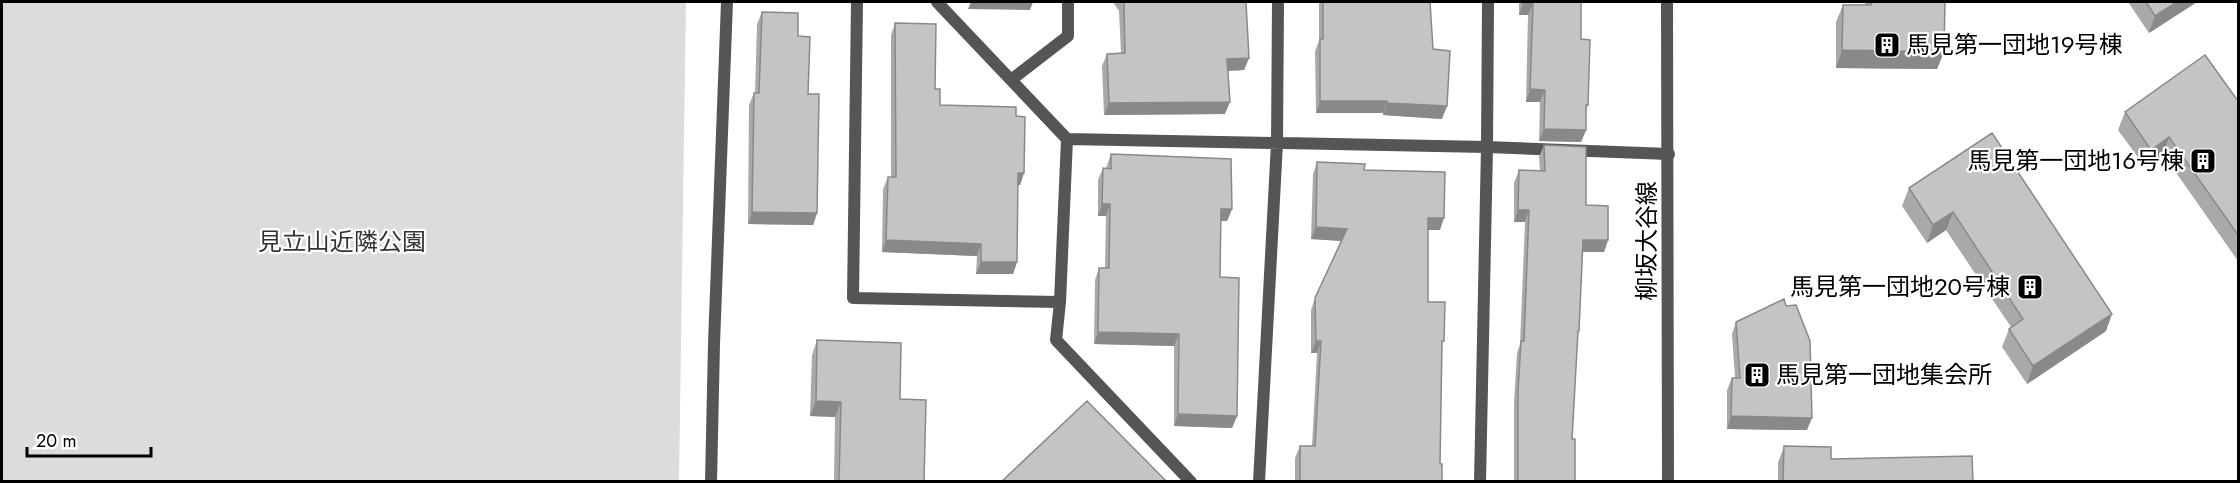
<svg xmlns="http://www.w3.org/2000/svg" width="2240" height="483" font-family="Jost,'Noto Sans JP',sans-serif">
<rect width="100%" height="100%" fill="#fff"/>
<path fill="#dcdcdc" d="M 2,2 L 686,2 L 679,481 L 2,481 Z"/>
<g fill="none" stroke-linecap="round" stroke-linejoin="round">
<path stroke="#555" stroke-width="12" d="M 857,2 L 853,298 L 1060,302 L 1056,340 L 1191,482
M 937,2 L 1067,139 L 1487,147 L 1669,154
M 1011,80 L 1068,36 L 1068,2
M 1060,302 L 1067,139
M 711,482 L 714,344 L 727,2
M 1259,482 L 1277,143 L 1278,2
M 1480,482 L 1487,147 L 1488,2"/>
<path stroke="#555" stroke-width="12" d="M 1667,2 L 1668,482"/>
</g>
<path fill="#a9a9a9" d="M 1113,2 L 1246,2 L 1249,58 L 1244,70 L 1228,71 L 1225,114 L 1104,115 L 1102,66 L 1107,54 L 1121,53 L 1119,11 Z
M 1319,2 L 1430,2 L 1433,49 L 1442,119 L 1383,115 L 1383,113 L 1316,113 L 1315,51 L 1319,41 Z
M 1519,2 L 1581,2 L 1581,39 L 1588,105 L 1586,111 L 1586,130 L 1581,142 L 1539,141 L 1540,102 L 1526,102 L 1528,15 L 1519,15 Z
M 1865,2 L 1945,2 L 1944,52 L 1937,69 L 1836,68 L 1836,22 L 1843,5 L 1865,5 Z
M 2128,2 L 2197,2 L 2149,33 Z
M 762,12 L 798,36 L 808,94 L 817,213 L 813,225 L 748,224 L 749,105 L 754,93 L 755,93 L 757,24 Z
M 895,23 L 935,89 L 940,105 L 1016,116 L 1024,173 L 1020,185 L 1017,185 L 1017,262 L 1013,274 L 976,274 L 977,256 L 882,252 L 883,189 L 888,177 L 891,177 L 891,35 Z
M 2238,101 L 2238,261 L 2163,154 L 2145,167 L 2118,130 L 2125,112 Z
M 1992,133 L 2106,331 L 2027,384 L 2002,347 L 2009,329 L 2011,327 L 1946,230 L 1927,243 L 1902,206 L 1909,188 Z
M 1544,145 L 1586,205 L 1608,240 L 1604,252 L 1582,252 L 1572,439 L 1575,482 L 1514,482 L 1514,403 L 1517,353 L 1520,344 L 1525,222 L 1514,222 L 1514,183 L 1519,170 L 1540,171 L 1539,157 Z
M 1111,154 L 1232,209 L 1227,221 L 1221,221 L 1220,277 L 1237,416 L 1232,428 L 1174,426 L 1174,346 L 1094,344 L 1095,280 L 1099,268 L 1105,268 L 1106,216 L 1098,216 L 1098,180 L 1103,168 L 1106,168 Z
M 1317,162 L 1364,170 L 1440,230 L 1428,230 L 1428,302 L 1442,348 L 1440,464 L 1442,482 L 1295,482 L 1295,458 L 1300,446 L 1312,446 L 1317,353 L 1311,353 L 1311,310 L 1315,298 L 1341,241 L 1311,239 L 1313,174 Z
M 1736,322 L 1807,430 L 1727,429 L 1727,390 L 1732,378 L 1735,378 L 1732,334 Z
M 817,340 L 900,399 L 924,482 L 834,482 L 835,417 L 810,416 L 812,355 Z
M 1784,446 L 1831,459 L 1973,482 L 1778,482 L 1778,463 Z"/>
<path fill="#898989" d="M 971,2 L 1033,2 L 1030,10 L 968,9 Z
M 2177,2 L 2197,2 L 2149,33 L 2155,16 Z
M 1523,3 L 1533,3 L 1528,15 L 1519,15 Z
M 1842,50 L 1944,52 L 1937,69 L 1836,68 Z
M 1249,58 L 1244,70 L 1223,71 L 1227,59 Z
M 1530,89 L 1545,90 L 1540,102 L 1526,102 Z
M 1320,101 L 1387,101 L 1383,113 L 1316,113 Z
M 1230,102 L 1225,114 L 1104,115 L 1109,103 Z
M 1387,103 L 1447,106 L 1442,119 L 1383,115 Z
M 1544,129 L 1586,130 L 1581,142 L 1539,141 Z
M 2169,137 L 2163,154 L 2145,167 L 2151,150 Z
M 1018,173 L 1024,173 L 1020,185 L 1013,185 Z
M 1102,204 L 1110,204 L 1106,216 L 1098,216 Z
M 1221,209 L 1232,209 L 1227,221 L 1217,221 Z
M 1518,210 L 1529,210 L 1525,222 L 1514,222 Z
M 752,212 L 817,213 L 813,225 L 748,224 Z
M 1953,212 L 1946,230 L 1927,243 L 1933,225 Z
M 1428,218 L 1444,218 L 1440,230 L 1424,230 Z
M 1316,227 L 1347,229 L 1342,241 L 1311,239 Z
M 886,240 L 981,244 L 977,256 L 882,252 Z
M 1583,240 L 1608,240 L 1604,252 L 1578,252 Z
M 981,262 L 1017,262 L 1013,274 L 976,274 Z
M 2112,314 L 2106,331 L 2027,384 L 2033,366 Z
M 1098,332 L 1179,334 L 1174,346 L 1094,344 Z
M 1316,341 L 1321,341 L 1317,353 L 1311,353 Z
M 816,401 L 841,402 L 835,417 L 810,416 Z
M 1178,414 L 1237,416 L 1232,428 L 1174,426 Z
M 1731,416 L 1812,418 L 1807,430 L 1727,429 Z"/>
<path fill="#c4c4c4" stroke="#898989" stroke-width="1.5" d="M 1124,2 L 1246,2 L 1249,58 L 1227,59 L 1230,102 L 1109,103 L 1107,54 L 1125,53 Z
M 1323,2 L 1430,2 L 1433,49 L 1450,51 L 1447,106 L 1387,103 L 1387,101 L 1320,101 L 1320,39 L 1323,39 Z
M 1523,2 L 1581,2 L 1581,39 L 1590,40 L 1588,105 L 1586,105 L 1586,130 L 1544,129 L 1545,90 L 1530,89 L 1533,3 L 1523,3 Z
M 1871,2 L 1945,2 L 1944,52 L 1842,50 L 1843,5 L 1871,5 Z
M 2146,2 L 2177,2 L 2155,16 Z
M 762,12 L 798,13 L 798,36 L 810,37 L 808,94 L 819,94 L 817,213 L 752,212 L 754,93 L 759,93 Z
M 895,23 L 936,24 L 935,89 L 940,89 L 940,105 L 1016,107 L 1016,116 L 1025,117 L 1024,173 L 1018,173 L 1017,262 L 981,262 L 981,244 L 886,240 L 888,177 L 896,177 Z
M 2205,55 L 2238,101 L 2238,235 L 2169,137 L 2151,150 L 2125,112 Z
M 1992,133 L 2112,314 L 2033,366 L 2009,329 L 2023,319 L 1953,212 L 1933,225 L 1909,188 Z
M 1544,145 L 1586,147 L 1586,205 L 1608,206 L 1608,240 L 1583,240 L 1579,331 L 1578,331 L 1572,439 L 1575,439 L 1575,482 L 1518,482 L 1518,391 L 1521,341 L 1524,341 L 1529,210 L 1518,210 L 1519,170 L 1545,171 Z
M 1111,154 L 1231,159 L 1232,209 L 1221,209 L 1220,277 L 1239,278 L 1237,416 L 1178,414 L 1179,334 L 1098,332 L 1099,268 L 1109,268 L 1110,204 L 1102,204 L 1103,168 L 1111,169 Z
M 1317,162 L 1365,164 L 1364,170 L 1445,172 L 1444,218 L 1428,218 L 1428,302 L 1445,302 L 1444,341 L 1442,341 L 1440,464 L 1442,464 L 1442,482 L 1300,482 L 1300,446 L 1315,446 L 1321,341 L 1316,341 L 1315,298 L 1347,229 L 1316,227 Z
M 1784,299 L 1786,306 L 1796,305 L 1810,341 L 1812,418 L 1731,416 L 1732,378 L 1740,378 L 1736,322 Z
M 817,340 L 901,343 L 900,399 L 926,400 L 924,482 L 839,482 L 841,402 L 816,401 Z
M 1087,401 L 1167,482 L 1001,482 Z
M 1784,446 L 1831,447 L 1831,459 L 1972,456 L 1973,482 L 1783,482 Z"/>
<defs>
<g id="building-square" transform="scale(1.35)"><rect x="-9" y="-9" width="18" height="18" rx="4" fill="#000" stroke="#fff"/><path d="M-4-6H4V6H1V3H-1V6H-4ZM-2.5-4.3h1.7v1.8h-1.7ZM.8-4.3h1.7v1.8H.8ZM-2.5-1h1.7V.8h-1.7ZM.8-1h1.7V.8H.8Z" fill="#fff"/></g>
</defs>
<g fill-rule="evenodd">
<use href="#building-square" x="1887" y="45"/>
<use href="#building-square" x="2203" y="161"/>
<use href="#building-square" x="2030" y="287"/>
<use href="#building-square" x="1757" y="375"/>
</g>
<g text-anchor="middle" stroke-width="4.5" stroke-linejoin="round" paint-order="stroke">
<g font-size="24" fill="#000" stroke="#fff" text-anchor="start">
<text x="1906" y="53">馬見第一団地19号棟</text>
<text x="2184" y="169" text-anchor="end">馬見第一団地16号棟</text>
<text x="2010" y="295" text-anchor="end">馬見第一団地20号棟</text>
<text x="1776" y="383">馬見第一団地集会所</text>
</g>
<g font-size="24" fill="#000" stroke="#fff">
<text transform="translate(1647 241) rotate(-90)" y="8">柳坂大谷線</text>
</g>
<g font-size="24" fill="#333" stroke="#fff">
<text x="342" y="250">見立山近隣公園</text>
</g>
</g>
<rect width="2240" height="483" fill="none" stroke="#000000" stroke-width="6"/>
<path d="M27 447v9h124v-9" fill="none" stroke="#000000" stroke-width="3"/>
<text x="36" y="447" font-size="18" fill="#000000" stroke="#ffffff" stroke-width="4.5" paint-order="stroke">20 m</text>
</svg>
